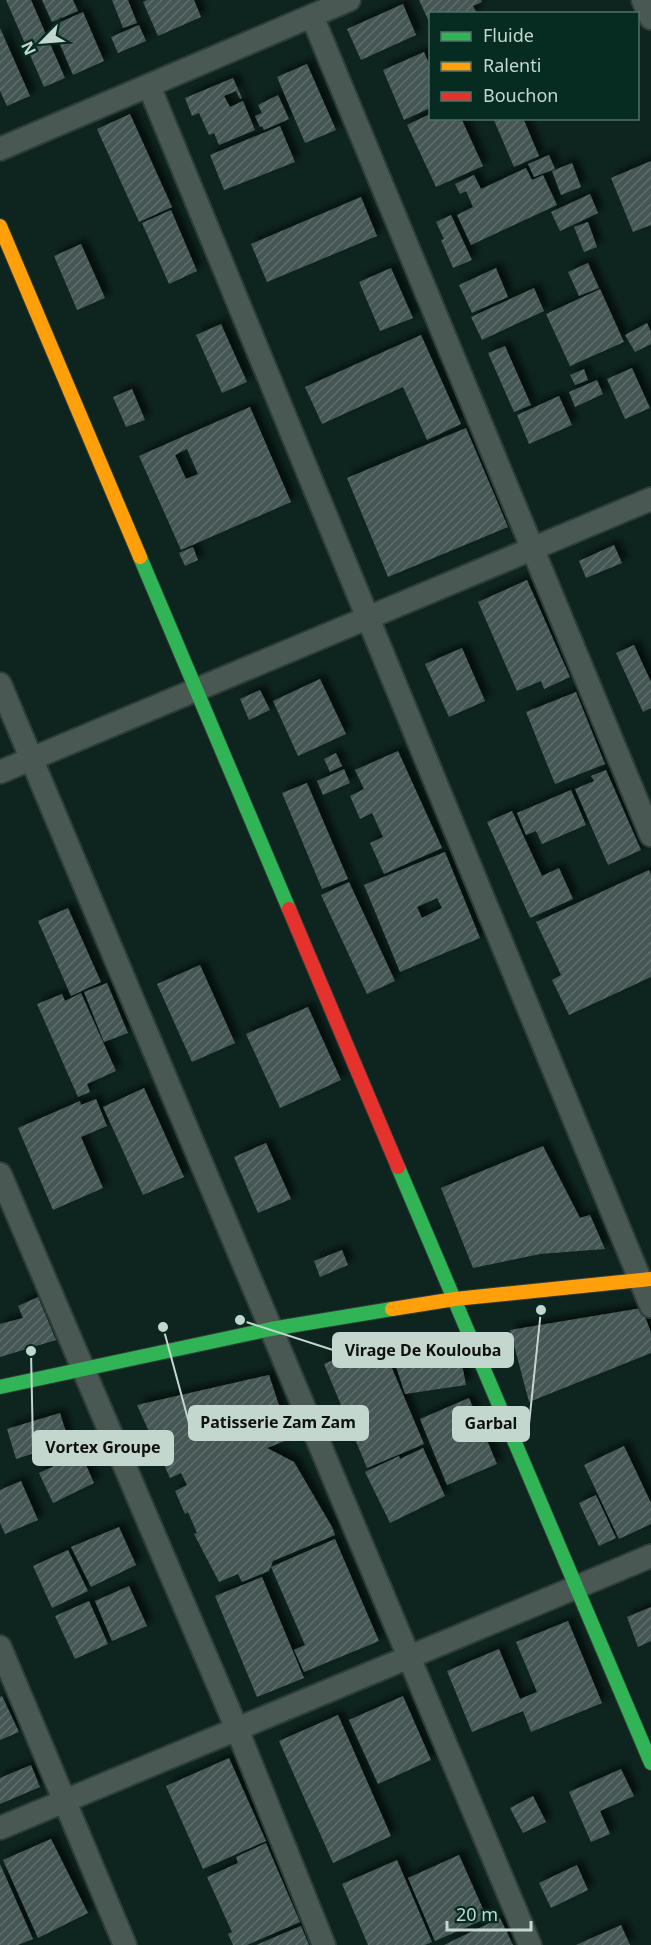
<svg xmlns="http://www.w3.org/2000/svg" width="651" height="1945" font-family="'Noto Sans',sans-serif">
<defs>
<pattern id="building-hatch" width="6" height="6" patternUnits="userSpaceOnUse" patternTransform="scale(1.5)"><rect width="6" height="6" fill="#445755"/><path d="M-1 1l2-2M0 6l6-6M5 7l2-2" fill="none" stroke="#5d6e6c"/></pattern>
<filter id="shadow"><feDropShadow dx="5.5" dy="-5.5" stdDeviation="3" flood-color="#0009"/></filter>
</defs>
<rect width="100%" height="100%" fill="#0e241e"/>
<path fill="url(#building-hatch)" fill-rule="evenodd" filter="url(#shadow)" d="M 6,0 L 31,0 L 65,78 L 44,87 Z
M 42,0 L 73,0 L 78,11 L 52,22 Z
M 112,0 L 128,0 L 137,23 L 123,28 Z
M 147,0 L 194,0 L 201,17 L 158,36 L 143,2 Z
M 419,0 L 481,0 L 482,2 L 473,6 L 477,14 L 430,14 L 430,24 Z
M 403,4 L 416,35 L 361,60 L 347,29 Z
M 83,12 L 104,61 L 73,75 L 59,42 L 61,41 L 54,25 Z
M 139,25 L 146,41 L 118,53 L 111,37 Z
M 0,28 L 30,96 L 7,106 L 0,91 Z
M 424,52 L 430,66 L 430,108 L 404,120 L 383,70 Z
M 307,64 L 336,130 L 305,143 L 277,77 Z
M 233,78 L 242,98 L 240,99 L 236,91 L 224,96 L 230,107 L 243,101 L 255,130 L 219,145 L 214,133 L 209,135 L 199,113 L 192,116 L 185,98 Z
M 278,95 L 289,119 L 264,130 L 262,126 L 260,127 L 255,116 L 262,113 L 258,105 Z
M 130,114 L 172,207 L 139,222 L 97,129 Z
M 430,114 L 430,118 L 461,118 L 483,166 L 436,187 L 407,125 Z
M 493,118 L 523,118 L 539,156 L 514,167 Z
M 280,126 L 295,162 L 224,190 L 210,155 Z
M 549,155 L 555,169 L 534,177 L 528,164 Z
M 651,161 L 651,225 L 633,232 L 611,178 Z
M 572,163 L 581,187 L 561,195 L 552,171 Z
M 526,168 L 532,180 L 543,175 L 557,205 L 471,245 L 457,215 L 473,207 L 466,191 L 460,194 L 455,184 L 474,175 L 481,189 Z
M 590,194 L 598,213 L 560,231 L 551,212 Z
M 361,197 L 377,236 L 267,282 L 251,244 Z
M 171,210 L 197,271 L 169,284 L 142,223 Z
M 451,215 L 472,260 L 453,268 L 441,240 L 444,239 L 436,222 Z
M 588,222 L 597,247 L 584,252 L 574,227 Z
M 81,244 L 105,298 L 77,310 L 54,256 Z
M 588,263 L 599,288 L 579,296 L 568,272 Z
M 391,268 L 413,318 L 380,331 L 359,282 Z
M 496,268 L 508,297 L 472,313 L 459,285 Z
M 534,288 L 544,311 L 482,340 L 471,317 Z
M 600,289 L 624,342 L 570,366 L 546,314 Z
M 647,323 L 651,332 L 651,344 L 635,352 L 625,335 Z
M 221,324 L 247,382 L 222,393 L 196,335 Z
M 421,335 L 461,424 L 427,440 L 403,387 L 322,424 L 305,387 Z
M 505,346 L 531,405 L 514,412 L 488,353 Z
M 632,368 L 650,408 L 625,419 L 607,379 Z
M 584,369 L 588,380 L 575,385 L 570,375 Z
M 597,380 L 603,394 L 575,407 L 569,392 Z
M 132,389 L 145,420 L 126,427 L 113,397 Z
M 559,396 L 572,425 L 529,444 L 517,415 Z
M 250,407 L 291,502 L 181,550 L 139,456 ZM 187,449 L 198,474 L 186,479 L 175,455 Z
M 466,428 L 508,527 L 388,577 L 347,478 Z
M 614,545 L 622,563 L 586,578 L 579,561 Z
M 193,547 L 198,560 L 185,566 L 179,553 Z
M 527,580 L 570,677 L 544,689 L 541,681 L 517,691 L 478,602 Z
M 634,645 L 651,682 L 651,708 L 643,712 L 616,653 Z
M 462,648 L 485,701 L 449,717 L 425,664 Z
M 320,679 L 346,734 L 298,756 L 273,701 Z
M 260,690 L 270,710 L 249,720 L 240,699 Z
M 576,692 L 605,764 L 555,784 L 526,712 Z
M 398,751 L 442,848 L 384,874 L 370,843 L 383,837 L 372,813 L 360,819 L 350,796 L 364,789 L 355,770 Z
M 336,753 L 342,766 L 330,772 L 324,759 Z
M 344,769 L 350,783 L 323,795 L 317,781 Z
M 606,770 L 641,850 L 608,865 L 575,789 L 594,781 L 591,776 Z
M 307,783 L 348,879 L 322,889 L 282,793 Z
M 571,790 L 586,825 L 542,844 L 536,831 L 526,835 L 517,813 Z
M 512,811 L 542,876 L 559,868 L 573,899 L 530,918 L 487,822 Z
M 445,852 L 480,938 L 400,972 L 364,885 ZM 437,898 L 442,908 L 422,918 L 417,907 Z
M 649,870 L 651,875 L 651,977 L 569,1015 L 552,980 L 561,975 L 536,922 Z
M 349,882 L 395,981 L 367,994 L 321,895 Z
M 68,908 L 101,982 L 71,996 L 38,921 Z
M 200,965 L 235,1043 L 192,1062 L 157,984 Z
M 107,983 L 128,1033 L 104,1042 L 84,992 Z
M 81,993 L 116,1071 L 87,1084 L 90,1092 L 78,1097 L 37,1004 L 62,994 L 65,1001 Z
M 308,1007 L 341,1080 L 280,1108 L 246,1034 Z
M 144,1088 L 184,1177 L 143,1195 L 103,1107 Z
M 96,1099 L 107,1126 L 81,1137 L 103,1188 L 53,1210 L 18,1128 L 80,1101 L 81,1105 Z
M 266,1143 L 291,1199 L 258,1213 L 234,1157 Z
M 543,1146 L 580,1218 L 590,1215 L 605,1249 L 540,1254 L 473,1268 L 441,1188 Z
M 342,1250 L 348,1265 L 320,1277 L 314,1261 Z
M 38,1297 L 56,1340 L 0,1357 L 0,1324 L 23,1318 L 18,1306 Z
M 642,1308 L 651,1333 L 651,1353 L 529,1402 L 510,1330 Z
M 380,1340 L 424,1444 L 367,1468 L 324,1364 Z
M 458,1344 L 466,1385 L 405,1394 L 393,1357 Z
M 269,1375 L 290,1439 L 267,1448 L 294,1462 L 332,1527 L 335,1535 L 273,1561 L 269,1571 L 242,1582 L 238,1574 L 219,1582 L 194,1534 L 197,1533 L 188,1512 L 185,1514 L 175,1491 L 187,1485 L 181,1473 L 170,1478 L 137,1405 Z
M 469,1398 L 497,1464 L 447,1485 L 420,1419 Z
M 60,1413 L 69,1442 L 16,1459 L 7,1429 Z
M 624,1446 L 651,1503 L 651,1524 L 619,1539 L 584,1465 Z
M 423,1448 L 445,1496 L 390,1523 L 365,1472 L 399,1456 L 400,1459 Z
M 81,1454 L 94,1483 L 53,1503 L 39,1473 Z
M 21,1481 L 38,1520 L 5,1534 L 0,1523 L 0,1490 Z
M 596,1495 L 616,1538 L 599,1546 L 579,1503 Z
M 119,1527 L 136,1565 L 91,1587 L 71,1547 Z
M 335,1539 L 379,1641 L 304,1672 L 294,1650 L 305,1645 L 271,1567 Z
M 68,1550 L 88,1591 L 52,1608 L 33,1566 Z
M 262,1577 L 304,1678 L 257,1697 L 215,1596 Z
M 129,1586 L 147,1626 L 112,1641 L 95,1601 Z
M 89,1601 L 108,1644 L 75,1659 L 55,1616 Z
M 651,1607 L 651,1641 L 638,1647 L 627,1617 Z
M 568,1621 L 602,1703 L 531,1732 L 523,1711 L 472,1732 L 447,1671 L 499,1649 L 520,1699 L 537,1692 L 516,1642 Z
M 2,1696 L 19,1732 L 0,1740 L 0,1697 Z
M 403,1696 L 431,1760 L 378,1784 L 349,1720 Z
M 338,1715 L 391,1836 L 333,1863 L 279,1741 Z
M 229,1758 L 266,1841 L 203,1869 L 166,1786 Z
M 31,1765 L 40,1787 L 0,1804 L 0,1778 Z
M 621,1769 L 634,1796 L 600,1811 L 610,1834 L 591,1842 L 569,1792 Z
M 533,1796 L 546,1822 L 523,1833 L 510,1808 Z
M 51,1839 L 88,1913 L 38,1938 L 3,1860 Z
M 266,1843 L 300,1922 L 247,1945 L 233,1945 L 228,1934 L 232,1932 L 207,1877 L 238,1863 L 236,1857 Z
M 459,1855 L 487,1918 L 435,1941 L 408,1878 Z
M 397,1860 L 432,1942 L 425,1945 L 368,1945 L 342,1884 Z
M 0,1864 L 33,1939 L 18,1945 L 0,1945 Z
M 577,1865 L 588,1890 L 551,1908 L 539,1883 Z
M 500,1918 L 513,1945 L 444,1945 Z
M 621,1925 L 630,1945 L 576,1945 Z
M 301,1926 L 309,1945 L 256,1945 Z"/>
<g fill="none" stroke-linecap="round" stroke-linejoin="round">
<g stroke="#2f3d39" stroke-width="26">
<path id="street" d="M 643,0 L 651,18
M 312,16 L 651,835
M 149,86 L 651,1306
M 0,149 L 349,0
M 0,684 L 530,1945
M 0,772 L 651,499
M 0,1174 L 237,1729 L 324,1945
M 0,1647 L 125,1945
M 0,1828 L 651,1556"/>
</g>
<g stroke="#2f3d39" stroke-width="16">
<path id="fast" d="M 140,557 L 289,909
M 398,1167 L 651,1763
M 0,1387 L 271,1329 L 392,1309"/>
</g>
<g stroke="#2f3d39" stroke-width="16">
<path id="slow" d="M 0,226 L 140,557
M 392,1309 L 455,1299 L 651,1279"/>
</g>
<g stroke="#2f3d39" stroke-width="16">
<path id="jam" d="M 289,909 L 398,1167"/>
</g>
<use href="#street" stroke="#4a5854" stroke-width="22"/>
<use href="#fast" stroke="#30b455" stroke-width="14"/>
<use href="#slow" stroke="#ff9f0a" stroke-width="14"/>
<use href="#jam" stroke="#e5322d" stroke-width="14"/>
</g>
<path fill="none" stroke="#c4d7cf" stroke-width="2" d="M240 1320L333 1350M163 1327L189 1423M541 1310L529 1424M31 1351L33 1448"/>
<g fill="#c4d7cf" stroke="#062c21" stroke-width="2">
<circle cx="240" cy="1320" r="6"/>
<circle cx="163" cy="1327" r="6"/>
<circle cx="541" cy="1310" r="6"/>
<circle cx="31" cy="1351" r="6"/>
</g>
<g fill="#c4d7cf" stroke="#c4d7cf" stroke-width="2">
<rect x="333" y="1333" width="180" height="34" rx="6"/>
<rect x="189" y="1406" width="179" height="34" rx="6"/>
<rect x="453" y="1407" width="76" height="34" rx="6"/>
<rect x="33" y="1431" width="140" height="34" rx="6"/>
</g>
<g font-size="16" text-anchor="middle" font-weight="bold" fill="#111">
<text x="423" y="1356">Virage De Koulouba</text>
<text x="278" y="1428">Patisserie Zam Zam</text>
<text x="491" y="1429">Garbal</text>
<text x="103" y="1453">Vortex Groupe</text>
</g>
<rect x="429" y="12" width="210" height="108" fill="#062c21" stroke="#527067" stroke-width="1.5"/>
<rect x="441" y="32" width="30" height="9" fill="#30b455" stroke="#527067" stroke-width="1.5"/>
<text x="483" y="42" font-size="18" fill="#c4d7cf">Fluide</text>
<rect x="441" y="62" width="30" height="9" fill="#ff9f0a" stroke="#527067" stroke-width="1.5"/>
<text x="483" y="72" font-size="18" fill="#c4d7cf">Ralenti</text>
<rect x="441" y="92" width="30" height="9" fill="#e5322d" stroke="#527067" stroke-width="1.5"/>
<text x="483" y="102" font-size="18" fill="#c4d7cf">Bouchon</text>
<g transform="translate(42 42) rotate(245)" stroke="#062c21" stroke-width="4.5" paint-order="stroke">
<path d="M0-4.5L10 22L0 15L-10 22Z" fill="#c4d7cf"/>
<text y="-9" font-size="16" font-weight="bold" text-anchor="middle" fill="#c4d7cf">N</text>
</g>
<path d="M447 1921v9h84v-9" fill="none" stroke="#c4d7cf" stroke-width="3"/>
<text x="456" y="1921" font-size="18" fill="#c4d7cf" stroke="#062c21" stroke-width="4.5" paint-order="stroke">20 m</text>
</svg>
